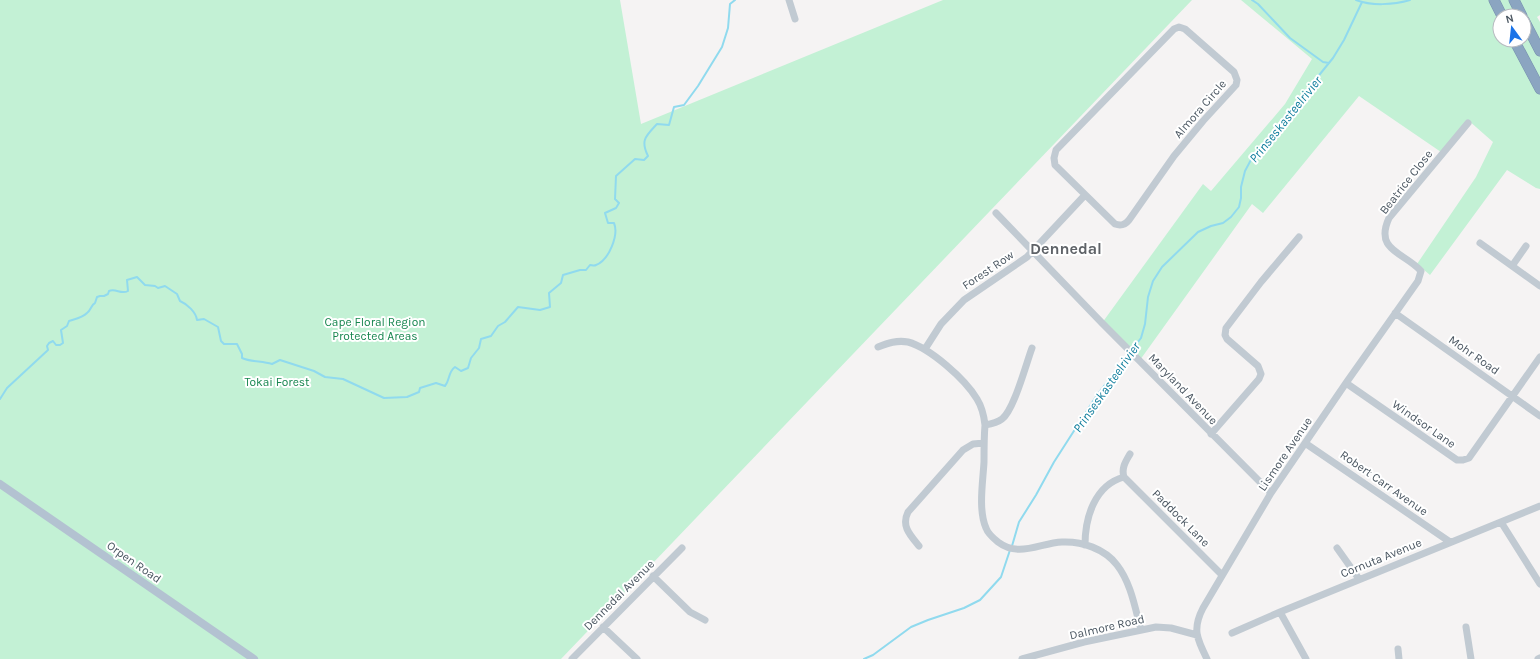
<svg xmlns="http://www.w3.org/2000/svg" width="1540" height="659" font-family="Karla,sans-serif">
<rect width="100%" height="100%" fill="#f5f3f3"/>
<path fill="#c3f1d5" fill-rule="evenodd" d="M 0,0 L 620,0 L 641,124 L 943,0 L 1192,0 L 561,659 L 0,659 Z
M 1241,0 L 1540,0 L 1540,15 L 1537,17 L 1540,22 L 1540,189 L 1536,188 L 1507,170 L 1430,275 L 1417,264 L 1476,177 L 1493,142 L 1468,120 L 1441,152 L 1359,96 L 1263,213 L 1252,204 L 1140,360 L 1102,323 L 1203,184 L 1211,191 L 1285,104 L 1312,59 ZM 1500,16 L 1524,16 L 1524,40 L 1500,40 Z"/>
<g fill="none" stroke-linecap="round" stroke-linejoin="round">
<path stroke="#90daee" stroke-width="2" d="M 1252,0 L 1258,4 L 1290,38 L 1323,62 L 1329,63
M 1356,0 C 1371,6 1394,5 1410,0
M 0,399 L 7,388 L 48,350 L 47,346 L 49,343 L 53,341 L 56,345 L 60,345 L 63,343 L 61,330 L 67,326 L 69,321 C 75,319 82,318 87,313 C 91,310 91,305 95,303 L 97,297 L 100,296 L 104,296 L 108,294 L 109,291 C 116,288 121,295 128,291 L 127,280 L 137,277 L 145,285 L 155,286 L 158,288 L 165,286 L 177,294 L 180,301 C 187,304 196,312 197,320 L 204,319 L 218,327 L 221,341 L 224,344 L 237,344 L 242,354 L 242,358 C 251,362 262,361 272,364 L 280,360 L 314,371 L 325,377 L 343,379 L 384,398 L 407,397 L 419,392 L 420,388 L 436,383 L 445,386 C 450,380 448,372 455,367 L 461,371 L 468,368 L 471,358 L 479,348 L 481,339 L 491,336 L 498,326 L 505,322 L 518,307 L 540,310 L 550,307 L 549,293 L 561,283 L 563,275 L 580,270 L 586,270 L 590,265 C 592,265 594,266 596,265 C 609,260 619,235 614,223 L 608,223 L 605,213 L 616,208 L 619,203 L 615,199 L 616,176 L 635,159 L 644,160 L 648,156 C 640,140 646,136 657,124 L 669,125 L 674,107 L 684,105 L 698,86 L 722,47 L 728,28 L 730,4 L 735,0
M 1012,546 L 1019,522 L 1036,495 L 1054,462 L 1097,395 L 1141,338 L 1145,324 L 1148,297 L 1153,281 L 1162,267 L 1198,232 L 1211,226 L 1223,223 L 1231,217 L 1239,207 L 1241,198 L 1241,187 L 1245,171 L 1253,156 L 1282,124 L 1307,90 L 1333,58 L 1344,40 L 1362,2
M 864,659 L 873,655 L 911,627 L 928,620 L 964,608 L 980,600 L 1001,577 L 1010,550"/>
<g stroke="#7690ad" stroke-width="11">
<path id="highway" d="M 1494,0 L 1502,16
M 1514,0 L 1522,16
M 1524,20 L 1540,51
M 1514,40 L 1540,89"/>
</g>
<path stroke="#c1cad2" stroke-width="7" d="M 789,0 L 795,19
M 1179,27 L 1185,29 L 1234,72 L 1237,80 L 1236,85 L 1203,121 L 1174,156 L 1129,220 C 1125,225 1121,226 1115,224 L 1055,165 L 1054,158 L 1056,150 L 1174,29 Z
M 996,213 L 1102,323 L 1271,493
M 1480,243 L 1540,286
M 1512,266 L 1526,246
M 1395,313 L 1540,416
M 878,347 C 888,343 897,340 908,342 C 930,348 965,379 977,399 C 982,407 984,416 985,425 C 984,437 984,450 984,462 C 983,481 978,510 986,528 C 988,534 993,538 998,542 C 1019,558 1040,543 1062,542 C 1082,541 1105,549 1117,565 C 1131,583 1135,608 1141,630
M 925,349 L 941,324 L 964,300 L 1027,257 L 1085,195
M 1346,383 L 1457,460 L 1463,460 L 1469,458 L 1540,357
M 985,425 C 991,424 997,423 1002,419 C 1014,410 1026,364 1032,348
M 1211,434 L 1259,379 L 1261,374 L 1258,366 L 1227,339 L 1225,335 L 1226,328 L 1261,282 L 1299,237
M 1305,443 L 1450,542
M 1130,454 C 1126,461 1121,468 1124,477 L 1222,575
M 1501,522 L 1540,584
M 1085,545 C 1085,517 1095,485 1124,477
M 919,546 C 910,535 901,526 908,512 L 963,450 L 973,444 L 984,443
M 1337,548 L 1359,579
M 653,576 L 690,612 L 705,620
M 1280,612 L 1306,659
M 603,627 L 637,659
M 1466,627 L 1471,659
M 1232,633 L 1280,612 L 1540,506
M 1398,649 L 1399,659
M 572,659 L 682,548
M 1022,659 L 1084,642 L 1156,627 L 1171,628 L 1197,635
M 1207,659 C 1197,639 1192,629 1203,608 L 1271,493 L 1346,383 L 1418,281 L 1421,271 C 1404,252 1374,251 1389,218 L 1468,123
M 1538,659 L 1540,658"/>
<path stroke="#b3c2d1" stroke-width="8" d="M 0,484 L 254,659"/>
<use href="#highway" stroke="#8ba5c1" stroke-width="10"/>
</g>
<g text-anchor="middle" stroke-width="4" stroke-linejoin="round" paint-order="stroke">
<g font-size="12" fill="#4a5661" stroke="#fff">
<text transform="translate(1200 109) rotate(-49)" y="4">Almora Circle</text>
<text transform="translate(1406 182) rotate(-52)" y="4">Beatrice Close</text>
<text transform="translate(988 270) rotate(-34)" y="4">Forest Row</text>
<text transform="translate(1474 355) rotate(35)" y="4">Mohr Road</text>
<text transform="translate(1183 389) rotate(46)" y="4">Maryland Avenue</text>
<text transform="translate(1424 424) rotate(35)" y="4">Windsor Lane</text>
<text transform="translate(1285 454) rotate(-56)" y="4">Lismore Avenue</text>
<text transform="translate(1384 483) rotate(35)" y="4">Robert Carr Avenue</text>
<text transform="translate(1181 518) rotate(45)" y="4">Paddock Lane</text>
<text transform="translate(1381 558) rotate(-22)" y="4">Cornuta Avenue</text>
<text transform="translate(134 562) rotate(35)" y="4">Orpen Road</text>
<text transform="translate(619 595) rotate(-45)" y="4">Dennedal Avenue</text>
<text transform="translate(1107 627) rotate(-13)" y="4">Dalmore Road</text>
</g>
<g font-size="12" fill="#17864f" stroke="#fff">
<text x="375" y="326">Cape Floral Region<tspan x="375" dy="14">Protected Areas</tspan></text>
<text x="277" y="386">Tokai Forest</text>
</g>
<g font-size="13" font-style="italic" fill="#0c7c9b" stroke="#fff">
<text transform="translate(1285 119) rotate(-51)" y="5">Prinseskasteelrivier</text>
<text transform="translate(1106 387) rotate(-55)" y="5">Prinseskasteelrivier</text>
</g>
<g font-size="16" font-weight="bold" fill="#5f6368" stroke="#fff">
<text x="1066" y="254">Dennedal</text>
</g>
</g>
<g transform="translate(1512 28) rotate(345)"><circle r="19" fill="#ffffff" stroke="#b7bbc0"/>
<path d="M0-3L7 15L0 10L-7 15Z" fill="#1a73e8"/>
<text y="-6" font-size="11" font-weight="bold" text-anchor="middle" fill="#4a5661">N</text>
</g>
</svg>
